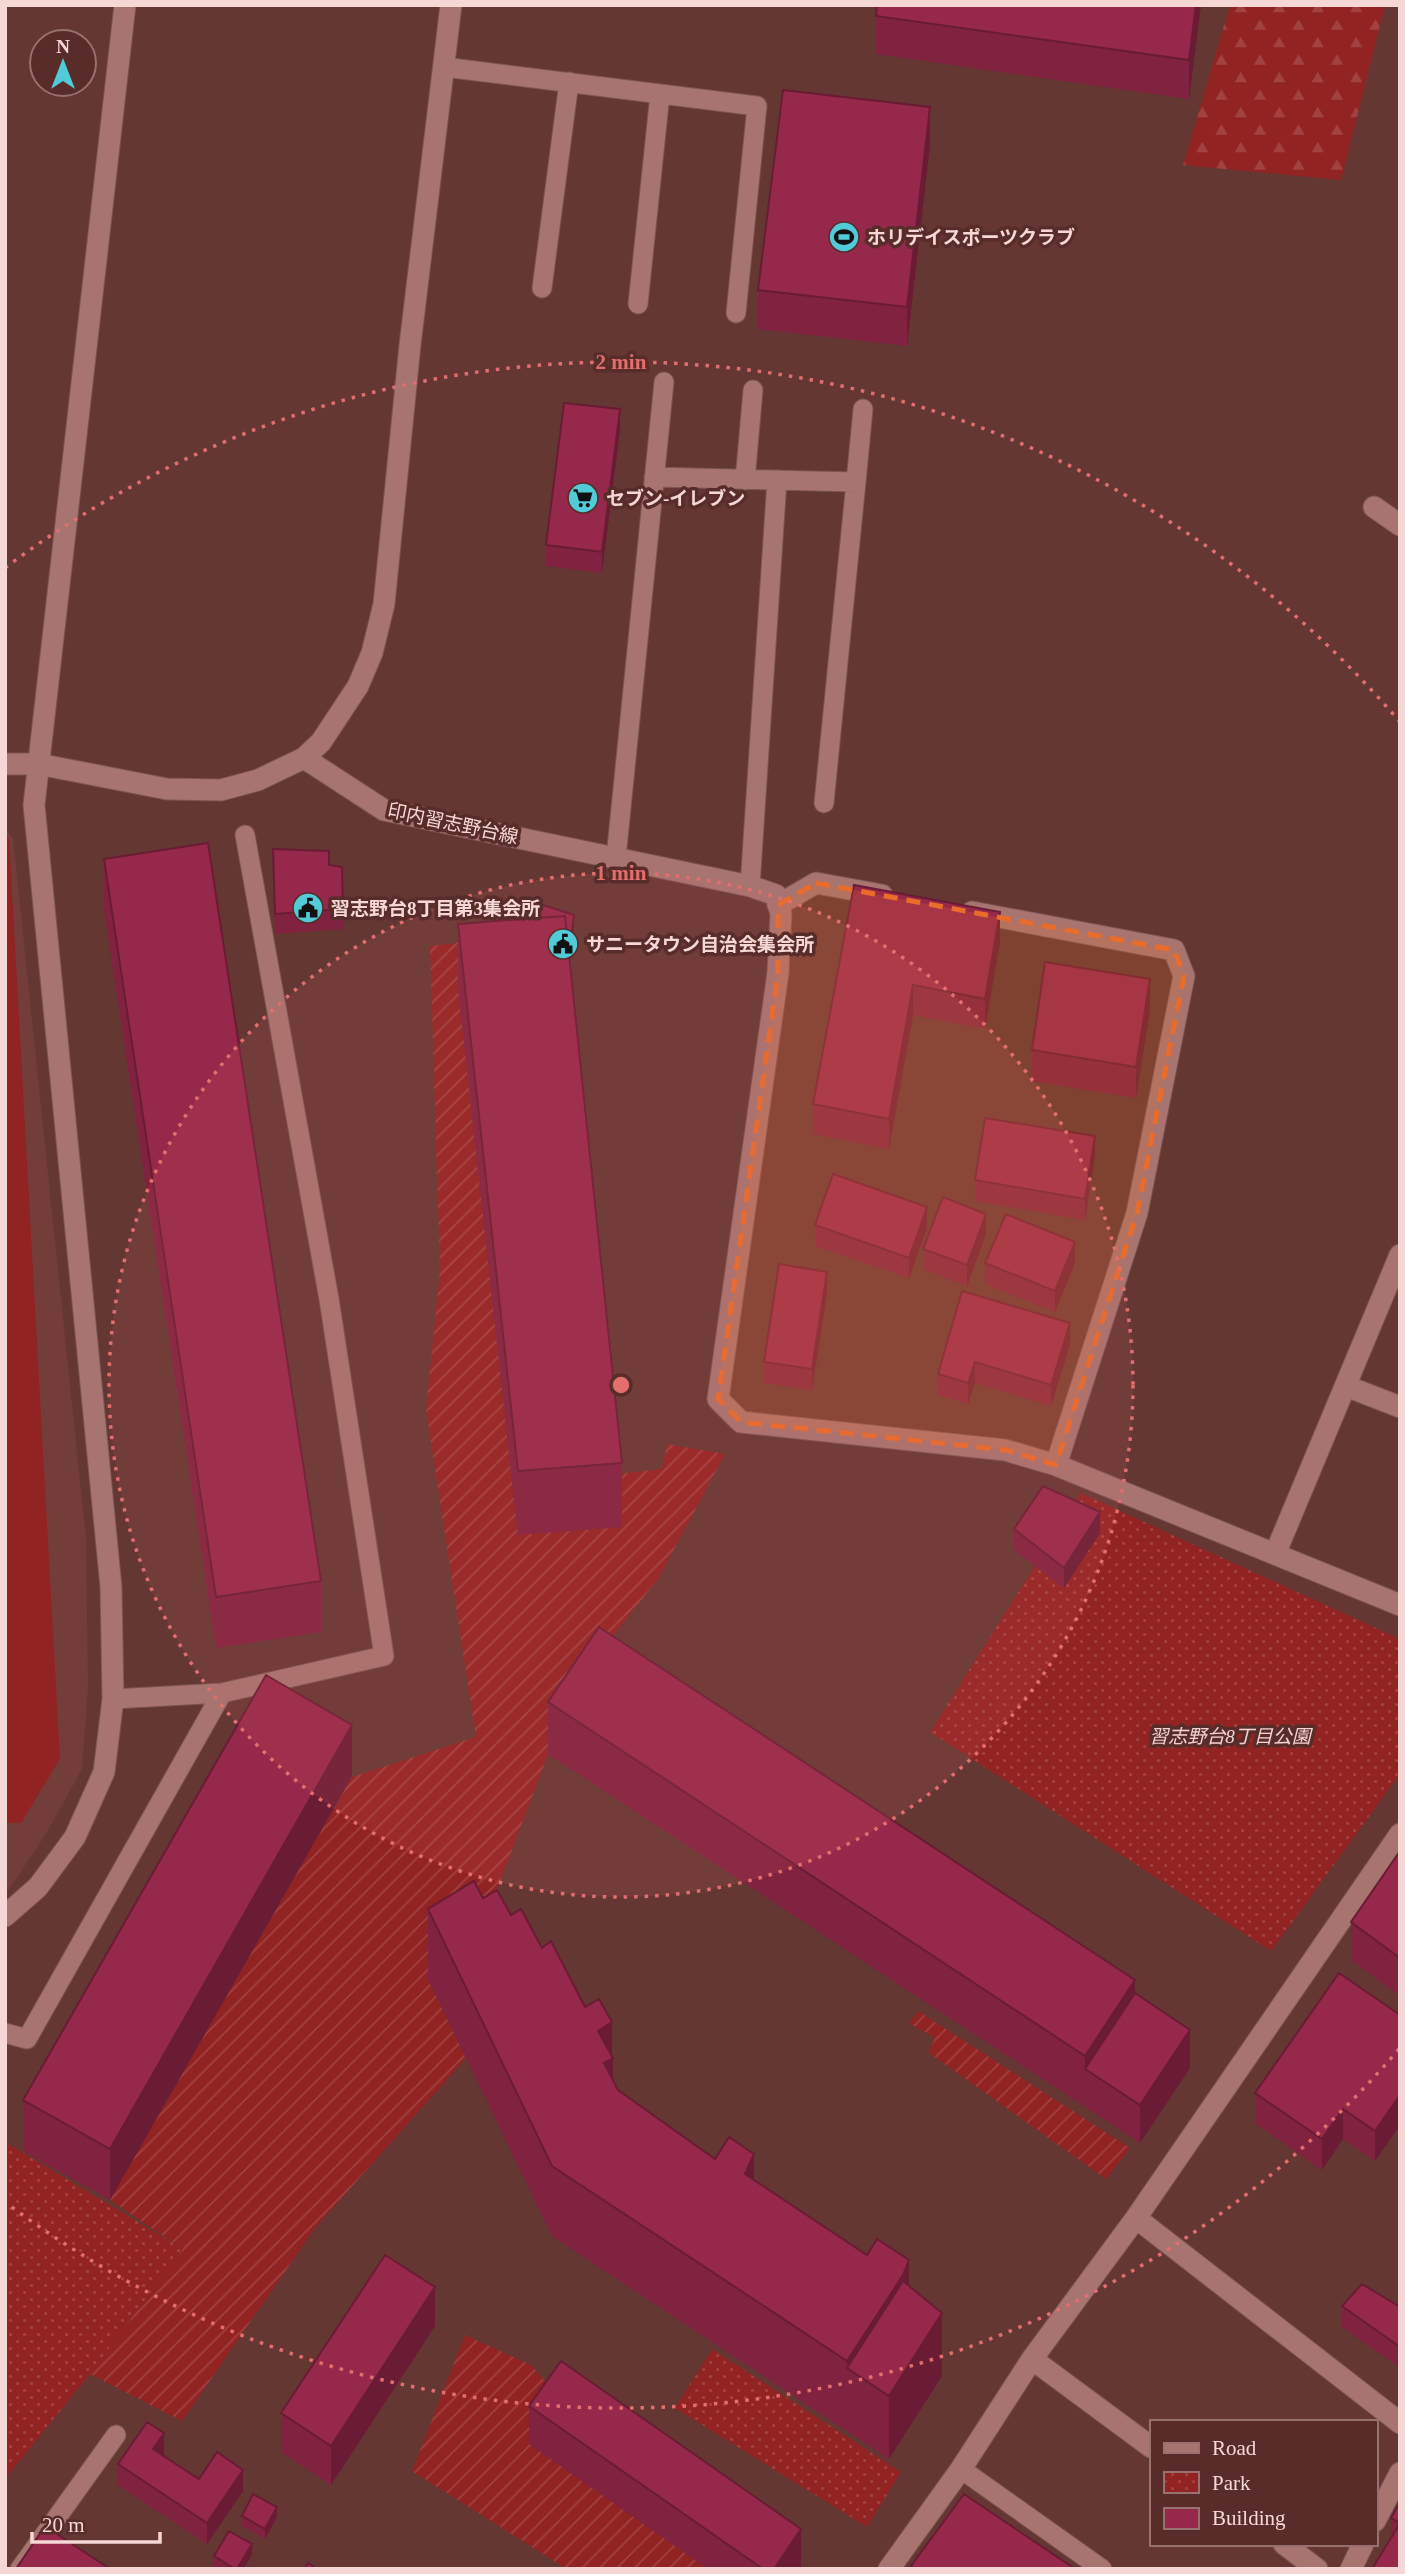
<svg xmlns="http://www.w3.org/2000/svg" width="1405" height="2574" font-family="'Times New Roman','Noto Sans JP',serif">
<defs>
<pattern id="forest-firs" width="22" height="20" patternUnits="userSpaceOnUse" patternTransform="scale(1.75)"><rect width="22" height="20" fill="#912322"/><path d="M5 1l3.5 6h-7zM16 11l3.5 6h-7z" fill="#a14241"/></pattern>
<pattern id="park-dots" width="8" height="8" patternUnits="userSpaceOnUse" patternTransform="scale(1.75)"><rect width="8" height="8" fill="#912322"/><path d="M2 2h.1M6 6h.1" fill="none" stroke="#a14241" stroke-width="1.8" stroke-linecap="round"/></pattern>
<pattern id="garden-furrows" width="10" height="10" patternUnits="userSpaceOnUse" patternTransform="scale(1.75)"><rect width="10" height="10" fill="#912322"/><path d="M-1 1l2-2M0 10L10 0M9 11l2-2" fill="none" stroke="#a14241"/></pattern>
</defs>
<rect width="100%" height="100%" fill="#643733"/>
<path fill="#733e39" d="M 5,829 L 13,838 L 86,1539 L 88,1688 L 82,1769 L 47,1832 L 10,1888 L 5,1892 Z"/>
<path fill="url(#forest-firs)" d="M 1230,5 L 1385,5 L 1341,180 L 1183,165 Z"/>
<path fill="url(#park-dots)" d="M 1081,1493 L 1400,1639 L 1400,1774 L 1271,1951 L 930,1732 Z
M 5,2142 L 183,2249 L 90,2374 L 5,2479 Z
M 712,2349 L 901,2472 L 867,2527 L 675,2408 Z"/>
<path fill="url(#garden-furrows)" d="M 529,916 L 570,956 L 458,987 L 518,1534 L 622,1527 L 617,1474 L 662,1469 L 667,1444 L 725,1454 L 658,1579 L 610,1639 L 599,1679 L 548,1754 L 474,1951 L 428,1979 L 466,2058 L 315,2228 L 182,2421 L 90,2374 L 183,2249 L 110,2200 L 352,1777 L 476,1737 L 426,1410 L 440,1270 L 430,946 L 513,937 Z
M 918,2011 L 1130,2148 L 1106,2179 L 928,2052 L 935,2038 L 909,2023 Z
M 465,2335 L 531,2365 L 561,2399 L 530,2444 L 708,2569 L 567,2569 L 412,2471 Z"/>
<path fill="#912322" d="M 5,835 L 9,838 L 60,1759 L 21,1823 L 5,1823 Z"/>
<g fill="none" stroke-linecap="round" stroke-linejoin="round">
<g stroke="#7b5552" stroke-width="21">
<path id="lane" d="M 444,67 L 757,106 L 736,313
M 542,288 L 569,82
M 638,304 L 660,94
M 654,477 L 856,482 L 824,803
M 745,480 L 753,390
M 856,482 L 863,409
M 616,858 L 664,382
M 750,886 L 777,480
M 222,1693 L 384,1656 L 329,1299 L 245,835
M 5,2033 L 27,2039 L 222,1693 L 113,1699
M 961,2469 L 1102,2569
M 20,2569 L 116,2435"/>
</g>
<g stroke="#7b5552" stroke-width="23">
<path id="street" d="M 1374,507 L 1400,525
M 778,905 L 816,883 L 882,895
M 972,912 L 1174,950 L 1184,976 L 1137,1213 L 1056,1465
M 778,973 L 718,1399 L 741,1422 L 1005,1450 L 1056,1465 L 1400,1605
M 1346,1386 L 1400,1407
M 1275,1554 L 1400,1255
M 5,1916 L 38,1887 L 75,1837 L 104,1772 L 113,1699 L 111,1587 L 34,805 L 125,5
M 1136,2218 L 1400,2423
M 1032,2359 L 1151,2447
M 1375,2521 L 1400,2473
M 1284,2544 L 1317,2569
M 889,2569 L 961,2469 L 1032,2359 L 1136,2218 L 1400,1834
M 1351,2569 L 1363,2544"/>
</g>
<g stroke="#7b5552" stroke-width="23">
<path id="secondary" d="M 304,758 L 384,810 L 750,886 L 776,895 L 781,914 L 778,973
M 5,764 L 38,764 L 167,789 L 221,790 L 258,780 L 304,758 L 321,742 L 358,686 L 372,653 L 384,604 L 410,345 L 451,5"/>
</g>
<use href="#lane" stroke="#a7746f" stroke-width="19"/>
<use href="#street" stroke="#a7746f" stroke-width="21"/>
<use href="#secondary" stroke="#a7746f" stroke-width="21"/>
</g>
<path fill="#812240" d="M 1201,5 L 1189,99 L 876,54 L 876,16 Z
M 930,145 L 907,346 L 758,329 L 758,290 Z
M 620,430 L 602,573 L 546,566 L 546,545 Z
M 273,849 L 329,865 L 342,867 L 343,929 L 275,934 Z
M 104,859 L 321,1581 L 321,1632 L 216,1648 L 104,910 Z
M 854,885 L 1000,942 L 985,1029 L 913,1015 L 889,1149 L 813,1134 L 813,1104 Z
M 458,924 L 574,925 L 570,956 L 569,956 L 622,1463 L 622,1527 L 518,1535 L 458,988 Z
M 1150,1010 L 1136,1098 L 1032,1081 L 1032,1050 Z
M 1095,1156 L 1085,1220 L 975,1201 L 975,1180 Z
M 815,1225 L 927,1228 L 909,1278 L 815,1246 Z
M 986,1234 L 967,1286 L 923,1269 L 923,1249 Z
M 985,1263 L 1075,1263 L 1055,1312 L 985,1284 Z
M 962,1291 L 1070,1344 L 1051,1406 L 975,1383 L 968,1404 L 938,1395 L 938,1374 Z
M 827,1293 L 812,1390 L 764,1383 L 764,1362 Z
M 1014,1529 L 1100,1533 L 1064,1588 L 1014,1550 Z
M 548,1702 L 1135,1993 L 1190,2068 L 1140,2143 L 548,1754 Z
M 352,1776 L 110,2200 L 23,2151 L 23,2100 Z
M 1400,1851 L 1400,1996 L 1351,1960 L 1351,1922 Z
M 483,1898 L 511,1915 L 542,1948 L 585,2007 L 612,2056 L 613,2081 L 618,2090 L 715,2159 L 754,2180 L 909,2287 L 942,2376 L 889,2459 L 552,2236 L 428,1979 L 428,1909 Z
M 1400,2015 L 1400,2125 L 1375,2161 L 1343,2139 L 1322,2170 L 1255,2123 L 1255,2093 Z
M 1342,2306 L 1400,2307 L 1400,2368 L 1342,2327 Z
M 435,2326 L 331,2485 L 281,2452 L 281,2413 Z
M 529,2406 L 801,2568 L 800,2569 L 708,2569 L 529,2444 Z
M 164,2454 L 163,2455 L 199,2479 L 243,2491 L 207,2544 L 118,2485 L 118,2464 Z
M 1400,2502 L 1400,2569 L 1391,2537 L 1391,2518 Z
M 242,2516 L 277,2517 L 265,2539 L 242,2526 Z
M 252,2555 L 243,2569 L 217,2569 L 214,2567 L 214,2556 Z"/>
<path fill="#691c34" d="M 1196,5 L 1201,5 L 1189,99 L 1189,60 Z
M 930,107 L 930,145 L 907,346 L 907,307 Z
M 620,409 L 620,430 L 602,573 L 602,552 Z
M 1000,912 L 1000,942 L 985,1029 L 985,999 Z
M 574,915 L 574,925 L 570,956 L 570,946 Z
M 1150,979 L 1150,1010 L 1136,1098 L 1136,1067 Z
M 913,985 L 913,1015 L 889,1149 L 889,1119 Z
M 1095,1136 L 1095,1156 L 1085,1220 L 1085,1199 Z
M 927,1207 L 927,1228 L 909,1278 L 909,1258 Z
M 986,1214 L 986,1234 L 967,1286 L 967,1265 Z
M 1075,1242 L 1075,1263 L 1055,1312 L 1055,1291 Z
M 827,1272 L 827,1293 L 812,1390 L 812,1369 Z
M 1070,1323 L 1070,1344 L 1051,1406 L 1051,1385 Z
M 975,1362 L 975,1383 L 968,1404 L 968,1383 Z
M 1100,1512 L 1100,1533 L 1064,1588 L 1064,1568 Z
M 352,1725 L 352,1776 L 110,2200 L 110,2149 Z
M 1135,1980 L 1135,2032 L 1085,2069 L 1085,2056 Z
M 612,2022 L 612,2058 L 613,2058 L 613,2128 L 598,2031 Z
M 1190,2030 L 1190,2068 L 1140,2143 L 1140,2105 Z
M 1400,2095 L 1400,2125 L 1375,2161 L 1375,2131 Z
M 1343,2109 L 1343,2139 L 1322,2170 L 1322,2139 Z
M 754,2154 L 754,2224 L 745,2174 Z
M 909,2260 L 909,2330 L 847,2368 L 847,2361 Z
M 435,2287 L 435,2326 L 331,2485 L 331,2446 Z
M 942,2313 L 942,2376 L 889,2459 L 889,2396 Z
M 164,2433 L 164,2454 L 153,2470 L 153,2449 Z
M 243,2470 L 243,2491 L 207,2544 L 207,2523 Z
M 277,2507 L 277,2517 L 265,2539 L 265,2529 Z
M 801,2529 L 801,2568 L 800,2569 L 774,2569 Z
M 252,2544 L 252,2555 L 243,2569 L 237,2569 Z"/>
<path fill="#96284b" stroke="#691c34" stroke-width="2" d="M 877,5 L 1196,5 L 1189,60 L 876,16 Z
M 783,90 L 930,107 L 907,307 L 758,290 Z
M 564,403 L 620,409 L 602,552 L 546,545 Z
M 208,843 L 321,1581 L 216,1597 L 104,859 Z
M 273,849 L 329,851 L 329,865 L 342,867 L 343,909 L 275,914 Z
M 854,885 L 1000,912 L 985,999 L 913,985 L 889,1119 L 813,1104 Z
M 537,903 L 574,915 L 570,946 L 568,944 L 565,916 L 537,918 Z
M 565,916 L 622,1463 L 518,1471 L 458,924 Z
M 1045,962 L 1150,979 L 1136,1067 L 1032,1050 Z
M 985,1118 L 1095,1136 L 1085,1199 L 975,1180 Z
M 833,1174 L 927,1207 L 909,1258 L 815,1225 Z
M 943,1197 L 986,1214 L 967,1265 L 923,1249 Z
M 1006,1214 L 1075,1242 L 1055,1291 L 985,1263 Z
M 779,1264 L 827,1272 L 812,1369 L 764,1362 Z
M 962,1291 L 1070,1323 L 1051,1385 L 975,1362 L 968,1383 L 938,1374 Z
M 1043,1486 L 1100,1512 L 1064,1568 L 1014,1529 Z
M 599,1627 L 1135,1980 L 1085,2056 L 548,1702 Z
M 266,1675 L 352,1725 L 110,2149 L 23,2100 Z
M 1400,1851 L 1400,1958 L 1351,1922 Z
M 474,1881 L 483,1898 L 497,1890 L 511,1915 L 521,1909 L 542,1948 L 551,1941 L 585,2007 L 599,1999 L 612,2022 L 598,2031 L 613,2058 L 604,2063 L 618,2090 L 715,2159 L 729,2137 L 754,2154 L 745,2174 L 867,2255 L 877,2239 L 909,2260 L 903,2275 L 847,2361 L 552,2166 L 428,1909 Z
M 1339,1973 L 1400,2015 L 1400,2095 L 1375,2131 L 1343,2109 L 1322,2139 L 1255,2093 Z
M 1135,1993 L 1190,2030 L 1140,2105 L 1085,2069 Z
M 385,2255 L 435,2287 L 331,2446 L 281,2413 Z
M 903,2281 L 942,2313 L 889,2396 L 847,2368 Z
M 1362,2284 L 1400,2307 L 1400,2347 L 1342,2306 Z
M 561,2361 L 801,2529 L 774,2569 L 763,2569 L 529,2406 Z
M 147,2422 L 164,2433 L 153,2449 L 199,2479 L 217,2452 L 243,2470 L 207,2523 L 118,2464 Z
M 253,2494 L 277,2507 L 265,2529 L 242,2516 Z
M 964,2494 L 1075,2569 L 915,2569 L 911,2566 Z
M 1400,2502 L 1400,2569 L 1372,2569 L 1400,2523 L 1391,2518 Z
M 45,2526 L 110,2569 L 16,2569 Z
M 229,2531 L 252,2544 L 237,2569 L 235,2569 L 214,2556 Z
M 308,2563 L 317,2569 L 305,2569 Z"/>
<path fill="#ea6c2a" fill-opacity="0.2" stroke="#ea6c2a" stroke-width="5" stroke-dasharray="14 9" stroke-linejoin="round" d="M 816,883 L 1174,950 L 1184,976 L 1137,1213 L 1056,1465 L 1005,1450 L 741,1422 L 718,1399 L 778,973 L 778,905 Z"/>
<circle cx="621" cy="1385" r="512" fill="#e26e6d" fill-opacity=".12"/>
<g fill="none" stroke="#e26e6d" stroke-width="3.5" stroke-dasharray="3.5 7">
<circle cx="621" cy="1385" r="512"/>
<path d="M1399 2049A1023 1023 0 0 1 5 2202M5 568A1023 1023 0 0 1 1399 721"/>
</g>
<defs>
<g id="stadium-disc" transform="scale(1.575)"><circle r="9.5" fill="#52cbd9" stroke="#582d29"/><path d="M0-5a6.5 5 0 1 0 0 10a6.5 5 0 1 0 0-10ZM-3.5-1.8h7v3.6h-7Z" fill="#111"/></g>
<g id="supermarket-disc" transform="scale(1.575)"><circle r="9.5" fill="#52cbd9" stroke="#582d29"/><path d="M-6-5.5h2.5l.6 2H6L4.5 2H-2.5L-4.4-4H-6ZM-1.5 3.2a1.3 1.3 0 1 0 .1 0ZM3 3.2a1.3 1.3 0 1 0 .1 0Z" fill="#111"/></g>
<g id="civic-disc" transform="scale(1.575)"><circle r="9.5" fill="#52cbd9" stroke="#582d29"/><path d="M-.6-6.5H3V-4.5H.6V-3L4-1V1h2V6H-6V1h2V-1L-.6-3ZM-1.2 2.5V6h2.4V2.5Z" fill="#111"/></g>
</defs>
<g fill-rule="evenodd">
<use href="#stadium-disc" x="844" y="237"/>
<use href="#supermarket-disc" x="583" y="498"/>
<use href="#civic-disc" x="308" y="908"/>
<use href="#civic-disc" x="563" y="944"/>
</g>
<g text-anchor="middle" stroke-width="7" stroke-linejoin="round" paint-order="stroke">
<g font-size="19" font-weight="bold" fill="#f5d8d5" stroke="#582d29" text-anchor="start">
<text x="867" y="244">ホリデイスポーツクラブ</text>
<text x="606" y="505">セブン-イレブン</text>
<text x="331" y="915">習志野台8丁目第3集会所</text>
<text x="586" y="951">サニータウン自治会集会所</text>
</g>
<g font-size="19" fill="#f5d8d5" stroke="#582d29">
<text transform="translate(453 823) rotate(12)" y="7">印内習志野台線</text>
</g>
<g font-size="19" font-style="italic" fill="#f2d3cf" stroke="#582d29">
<text x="1230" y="1743">習志野台8丁目公園</text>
</g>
</g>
<circle cx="621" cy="1385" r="10" fill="#e26e6d" stroke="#582d29" stroke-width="3.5"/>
<g font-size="21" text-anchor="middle" font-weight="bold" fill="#e26e6d" stroke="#582d29" stroke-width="7" stroke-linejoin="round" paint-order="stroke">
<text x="621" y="369">2 min</text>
<text x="621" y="880">1 min</text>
</g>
<rect width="1405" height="2574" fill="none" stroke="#f5d8d5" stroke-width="14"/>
<rect x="1150" y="2420" width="228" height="126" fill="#582d29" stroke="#97716e" stroke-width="2"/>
<rect x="1164" y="2443" width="35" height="10" fill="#a7746f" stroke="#97716e" stroke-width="2"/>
<text x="1212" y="2455" font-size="21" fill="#f5d8d5">Road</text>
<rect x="1164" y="2472" width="35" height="21" fill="url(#park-dots)" stroke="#97716e" stroke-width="2"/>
<text x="1212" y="2490" font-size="21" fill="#f5d8d5">Park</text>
<rect x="1164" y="2508" width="35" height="21" fill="#96284b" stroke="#97716e" stroke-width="2"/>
<text x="1212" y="2525" font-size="21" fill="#f5d8d5">Building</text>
<g transform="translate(63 63)"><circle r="33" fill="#582d29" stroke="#97716e" stroke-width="2"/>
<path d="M0-5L12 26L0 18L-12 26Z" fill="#52cbd9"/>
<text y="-10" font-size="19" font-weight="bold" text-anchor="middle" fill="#f5d8d5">N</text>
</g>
<path d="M32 2532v10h128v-10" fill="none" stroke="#f5d8d5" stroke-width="3.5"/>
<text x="42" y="2532" font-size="21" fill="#f5d8d5" stroke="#582d29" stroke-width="5" paint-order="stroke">20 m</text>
</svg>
